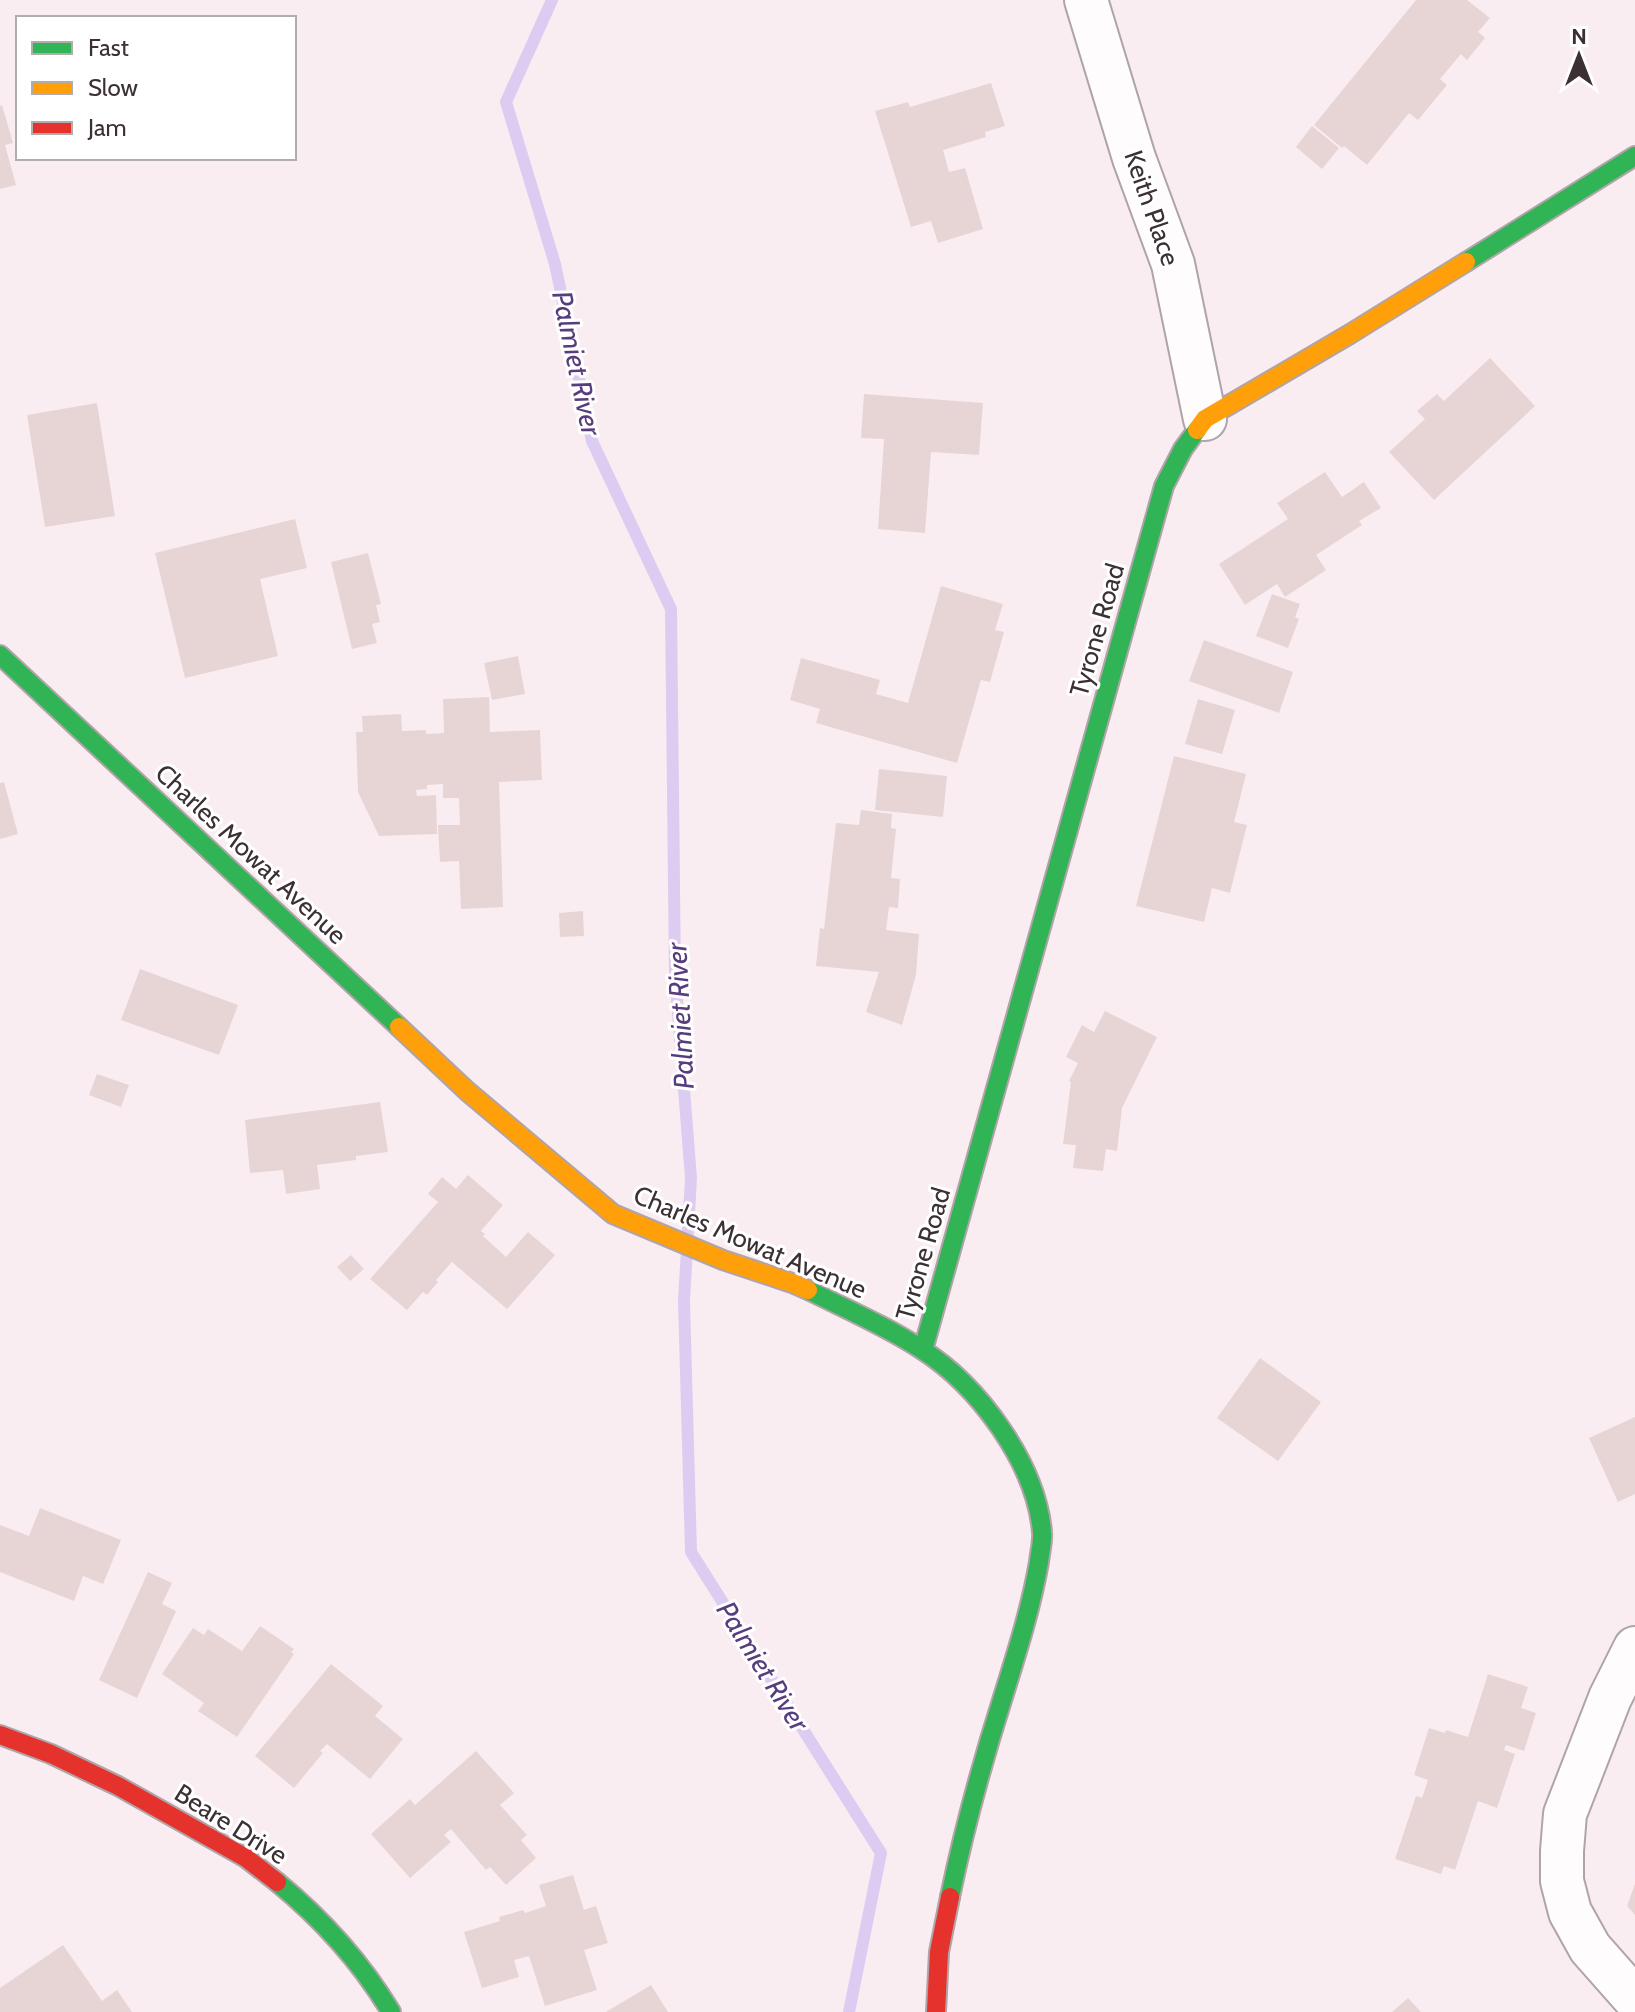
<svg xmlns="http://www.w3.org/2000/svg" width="1635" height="2012" font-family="Cabin,sans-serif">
<rect width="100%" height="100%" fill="#faedf1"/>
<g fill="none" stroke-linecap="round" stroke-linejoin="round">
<path stroke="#ddccf2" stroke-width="12" d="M 552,0 L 506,102 L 555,264 L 592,441 L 671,609 L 675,975 L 691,1178 L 684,1301 L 691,1552 L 881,1853 L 849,2012"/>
</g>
<path fill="#e7d5d6" d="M 1416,0 L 1467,0 L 1490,18 L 1478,32 L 1485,38 L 1467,60 L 1461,54 L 1440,79 L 1447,85 L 1418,120 L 1409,113 L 1367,165 L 1344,146 L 1342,148 L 1314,125 Z
M 991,83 L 1005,126 L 985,132 L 986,137 L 943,150 L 949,172 L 965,168 L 983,229 L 938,243 L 931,221 L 911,227 L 875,111 L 908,102 L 910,107 Z
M 2,105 L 13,143 L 5,145 L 16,185 L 0,189 L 0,106 Z
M 1312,126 L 1339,148 L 1322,169 L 1296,147 Z
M 1490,358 L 1535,406 L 1434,500 L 1389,452 L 1425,419 L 1417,411 L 1437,394 L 1444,401 Z
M 864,394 L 983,403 L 979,455 L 931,452 L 925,533 L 878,529 L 884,439 L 861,438 Z
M 97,403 L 115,516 L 45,527 L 27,415 Z
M 1325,472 L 1342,497 L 1364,482 L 1381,508 L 1359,521 L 1362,525 L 1316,555 L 1326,570 L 1285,597 L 1277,584 L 1245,605 L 1219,564 L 1288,519 L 1277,503 Z
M 295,519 L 307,568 L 260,579 L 278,656 L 185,678 L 155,553 Z
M 368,553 L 381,604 L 376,605 L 380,622 L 372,624 L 377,643 L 352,649 L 331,562 Z
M 941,586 L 1003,604 L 995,630 L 1004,632 L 990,682 L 981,680 L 957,763 L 816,723 L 820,709 L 790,700 L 801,658 L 880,680 L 876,694 L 908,703 Z
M 1272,594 L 1300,604 L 1295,617 L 1299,619 L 1288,648 L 1256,636 Z
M 1204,640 L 1293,672 L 1279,713 L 1189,681 Z
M 518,656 L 525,694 L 492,700 L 484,663 Z
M 489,697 L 490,732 L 540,730 L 542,780 L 499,782 L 503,907 L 461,909 L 459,861 L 440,862 L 438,825 L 460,825 L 459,798 L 443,798 L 443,784 L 427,785 L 427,789 L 416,790 L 417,796 L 436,795 L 437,834 L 379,836 L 358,792 L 356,732 L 363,732 L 362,716 L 401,714 L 402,731 L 426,730 L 426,734 L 444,733 L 443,699 Z
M 1198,699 L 1235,710 L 1222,754 L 1185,744 Z
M 1174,756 L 1246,774 L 1234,822 L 1247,825 L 1230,893 L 1212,888 L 1204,922 L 1136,906 Z
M 879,769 L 947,776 L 943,817 L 875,810 Z
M 4,782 L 18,834 L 0,839 L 0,783 Z
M 861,810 L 892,814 L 891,828 L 896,829 L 891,878 L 900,879 L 898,908 L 889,907 L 886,930 L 919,934 L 916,975 L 902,1025 L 866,1012 L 879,972 L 816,966 L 820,928 L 824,929 L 836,823 L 859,825 Z
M 583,911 L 584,936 L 560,937 L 559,913 Z
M 140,969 L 238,1005 L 219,1055 L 121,1020 Z
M 1105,1011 L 1157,1037 L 1122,1108 L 1117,1151 L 1106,1149 L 1103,1171 L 1073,1168 L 1076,1145 L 1063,1144 L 1071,1082 L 1069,1081 L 1078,1063 L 1066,1057 L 1082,1025 L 1094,1032 Z
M 97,1074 L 129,1085 L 121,1107 L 89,1095 Z
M 380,1102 L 388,1152 L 356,1156 L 356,1160 L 317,1165 L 320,1189 L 286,1194 L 283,1170 L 250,1173 L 245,1120 Z
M 468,1175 L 503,1205 L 481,1231 L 485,1234 L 483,1236 L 506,1257 L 528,1232 L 555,1255 L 507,1309 L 452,1262 L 436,1280 L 438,1282 L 427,1295 L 423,1292 L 407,1310 L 370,1279 L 438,1202 L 428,1194 L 442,1177 L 456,1189 Z
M 351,1255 L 364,1269 L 350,1281 L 337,1267 Z
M 1260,1358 L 1321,1402 L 1278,1461 L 1217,1418 Z
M 1635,1417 L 1635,1494 L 1618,1502 L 1589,1438 Z
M 40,1508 L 121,1540 L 103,1584 L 83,1576 L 74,1601 L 0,1572 L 0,1525 L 29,1536 Z
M 148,1572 L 172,1583 L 162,1604 L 176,1611 L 137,1698 L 99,1680 Z
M 260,1626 L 294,1649 L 291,1652 L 294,1654 L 237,1737 L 198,1711 L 204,1703 L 162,1674 L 193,1628 L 204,1635 L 208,1629 L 242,1651 Z
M 331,1664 L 383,1706 L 375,1716 L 403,1739 L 370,1779 L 327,1744 L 320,1751 L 323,1753 L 294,1788 L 255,1756 Z
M 1488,1674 L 1528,1687 L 1521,1708 L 1536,1713 L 1524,1751 L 1506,1745 L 1504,1750 L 1515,1754 L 1497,1808 L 1478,1801 L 1455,1870 L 1444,1866 L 1441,1874 L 1395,1859 L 1416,1796 L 1422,1798 L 1428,1780 L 1414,1775 L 1429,1728 L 1445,1733 L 1446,1730 L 1468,1737 Z
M 476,1751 L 514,1793 L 500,1805 L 527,1835 L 521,1840 L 536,1858 L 506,1885 L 490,1867 L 486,1870 L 451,1829 L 444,1835 L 451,1842 L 410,1878 L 371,1834 L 410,1799 L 415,1805 Z
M 573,1875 L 584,1910 L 596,1906 L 608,1943 L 584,1950 L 597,1990 L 545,2006 L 529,1956 L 514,1960 L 519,1977 L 482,1988 L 464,1932 L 500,1921 L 499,1917 L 523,1910 L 525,1913 L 546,1906 L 539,1885 Z
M 1635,1884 L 1635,1915 L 1627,1906 Z
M 63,1945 L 102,2001 L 117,1990 L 132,2012 L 0,2012 L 0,1988 Z
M 651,1985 L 668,2012 L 606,2012 Z
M 1408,1998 L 1421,2012 L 1392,2012 Z"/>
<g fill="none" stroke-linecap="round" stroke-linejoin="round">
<g stroke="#afa4a8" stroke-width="46">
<path id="street" d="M 1086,0 L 1134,158 L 1173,264 L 1205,419
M 1635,1648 L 1610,1698 L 1565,1814 L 1562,1851 L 1562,1881 L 1570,1912 L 1590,1948 L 1635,1999"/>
</g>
<g stroke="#afa4a8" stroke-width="22">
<path id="fast" d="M 1466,262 L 1635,156
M 0,655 L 399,1027
M 808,1290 C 846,1309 886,1326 921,1349 C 978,1385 1036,1463 1042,1532 C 1043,1541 1040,1552 1039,1562 C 1031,1608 1017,1652 1003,1697 C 982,1763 964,1829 950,1897
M 923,1350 L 1164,486 L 1183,449 L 1197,430
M 277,1882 C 322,1919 361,1962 391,2012"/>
</g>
<g stroke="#afa4a8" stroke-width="22">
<path id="slow" d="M 1197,430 L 1205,419 L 1350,334 L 1466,262
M 399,1027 L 467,1091 L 613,1214 L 723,1260 L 792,1283 L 808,1290"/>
</g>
<g stroke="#afa4a8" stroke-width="22">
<path id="jam" d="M 0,1735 L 51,1754 L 118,1786 L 246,1858 L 277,1882
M 936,2012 L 939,1952 L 950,1897"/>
</g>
<use href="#street" stroke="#fefcfd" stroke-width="42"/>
<use href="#fast" stroke="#30b455" stroke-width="18"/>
<use href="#slow" stroke="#ff9f0a" stroke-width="18"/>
<use href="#jam" stroke="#e5322d" stroke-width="18"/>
</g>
<g text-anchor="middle" stroke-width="6" stroke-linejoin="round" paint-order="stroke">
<g font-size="26" fill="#3b3034" stroke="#fff">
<text transform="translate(1152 208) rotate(71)" y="9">Keith Place</text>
<text transform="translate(1097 630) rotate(-74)" y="9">Tyrone Road</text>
<text transform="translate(251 854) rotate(43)" y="9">Charles Mowat Avenue</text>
<text transform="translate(750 1242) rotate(23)" y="9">Charles Mowat Avenue</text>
<text transform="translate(923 1254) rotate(-74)" y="9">Tyrone Road</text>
<text transform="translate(231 1824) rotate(32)" y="9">Beare Drive</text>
</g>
<g font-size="28" font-style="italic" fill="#573d7d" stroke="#fff">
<text transform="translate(577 363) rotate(78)" y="10">Palmiet River</text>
<text transform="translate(680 1016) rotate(-93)" y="10">Palmiet River</text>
<text transform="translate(763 1666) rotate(58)" y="10">Palmiet River</text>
</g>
</g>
<rect x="16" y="16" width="280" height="144" fill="#ffffff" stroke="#b1acae" stroke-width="2"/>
<rect x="32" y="42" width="40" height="12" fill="#30b455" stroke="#b1acae" stroke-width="2"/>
<text x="88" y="56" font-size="24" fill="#3b3034">Fast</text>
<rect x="32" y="82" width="40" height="12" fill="#ff9f0a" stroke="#b1acae" stroke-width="2"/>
<text x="88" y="96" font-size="24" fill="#3b3034">Slow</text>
<rect x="32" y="122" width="40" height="12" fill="#e5322d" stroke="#b1acae" stroke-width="2"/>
<text x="88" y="136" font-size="24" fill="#3b3034">Jam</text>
<g transform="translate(1579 56)" stroke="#ffffff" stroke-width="6" paint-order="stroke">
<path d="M0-6L14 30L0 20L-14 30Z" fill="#3b3034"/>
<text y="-12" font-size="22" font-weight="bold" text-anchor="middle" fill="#3b3034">N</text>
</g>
</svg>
